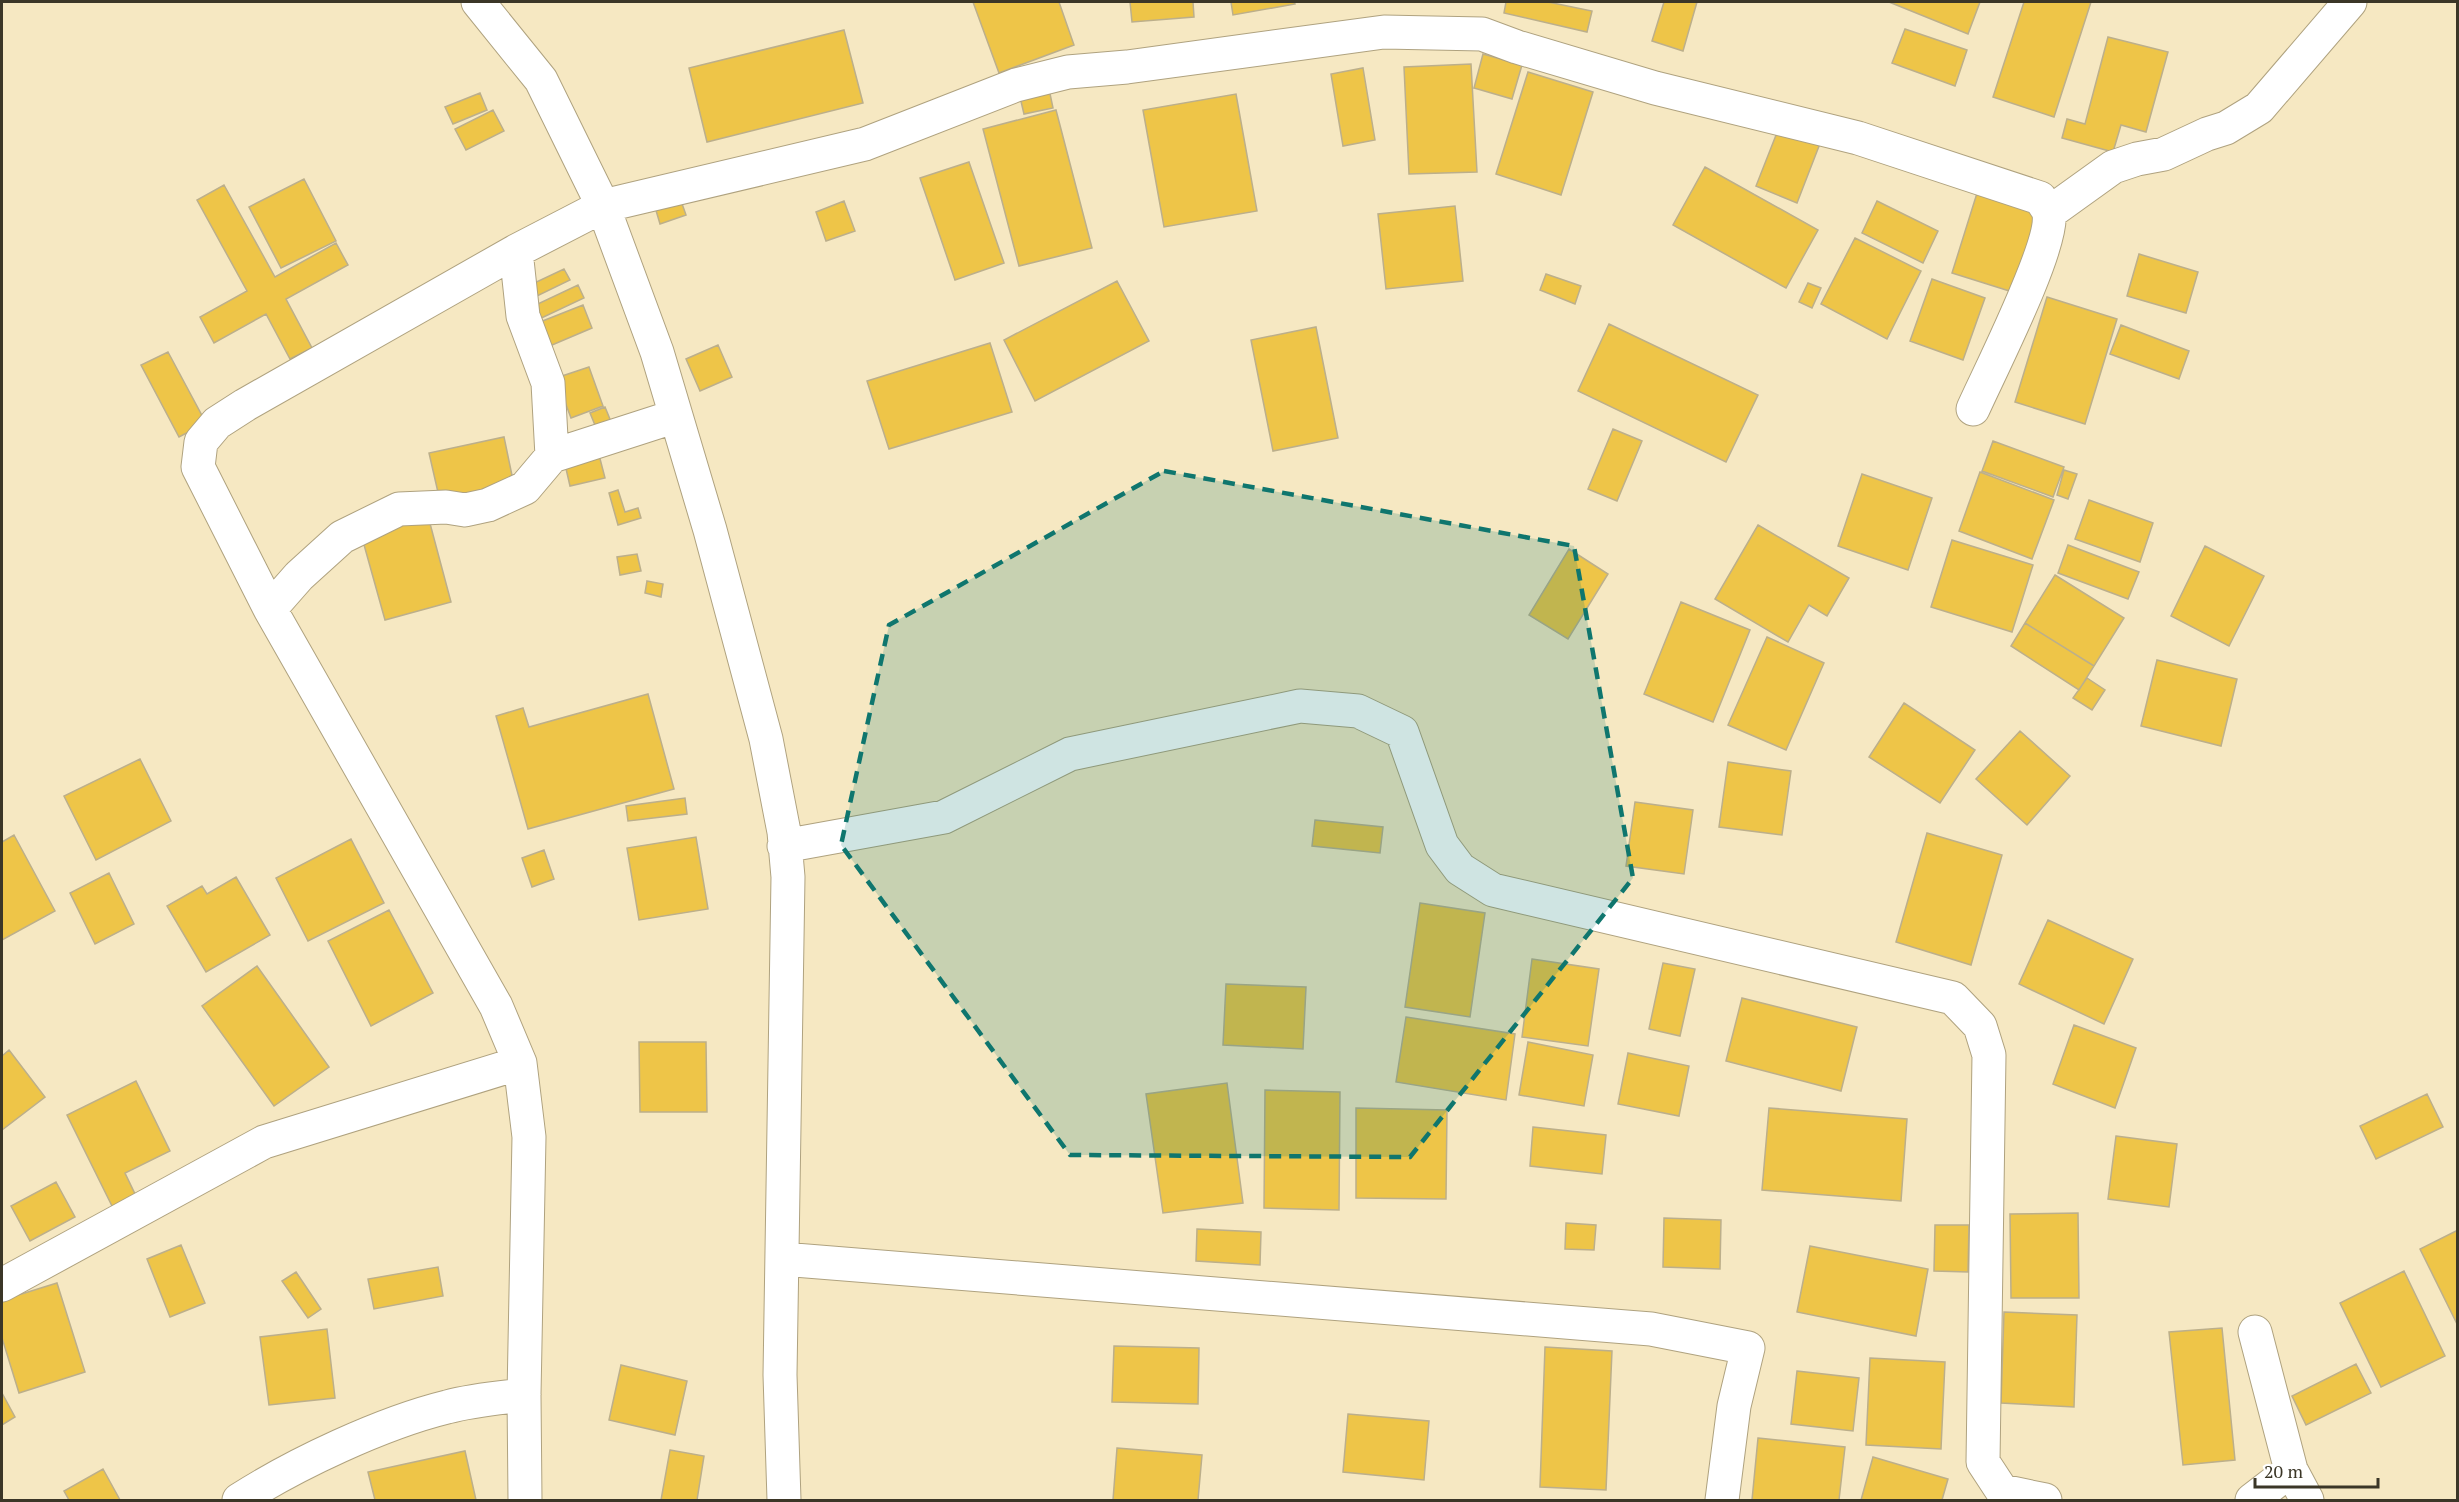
<svg xmlns="http://www.w3.org/2000/svg" width="2459" height="1502" font-family="'PT Serif',serif">
<rect width="100%" height="100%" fill="#f6e8c2"/>
<path fill="#eec548" stroke="#bcaf8b" stroke-width="1.5" d="M 973,2 L 1059,2 L 1074,45 L 999,73 Z
M 1130,2 L 1193,2 L 1194,17 L 1132,22 Z
M 1231,2 L 1294,2 L 1295,4 L 1233,15 Z
M 1506,2 L 1548,2 L 1592,11 L 1587,32 L 1504,13 Z
M 1664,2 L 1697,2 L 1683,51 L 1652,41 Z
M 1889,2 L 1980,2 L 1968,34 Z
M 2024,2 L 2091,2 L 2054,117 L 1993,97 Z
M 1905,29 L 1967,50 L 1955,86 L 1892,63 Z
M 844,30 L 863,103 L 707,142 L 689,68 Z
M 2108,37 L 2168,52 L 2146,132 L 2121,125 L 2113,152 L 2062,138 L 2067,119 L 2085,124 Z
M 1483,54 L 1522,65 L 1512,99 L 1474,88 Z
M 1471,64 L 1477,172 L 1409,174 L 1404,67 Z
M 1363,68 L 1375,140 L 1343,146 L 1331,74 Z
M 1528,72 L 1593,92 L 1561,195 L 1496,174 Z
M 1049,89 L 1053,108 L 1024,114 L 1020,97 Z
M 480,93 L 487,110 L 453,124 L 445,107 Z
M 1236,94 L 1257,211 L 1164,227 L 1143,110 Z
M 493,110 L 504,131 L 466,150 L 455,129 Z
M 1056,110 L 1092,248 L 1019,266 L 983,129 Z
M 1780,125 L 1821,141 L 1797,203 L 1756,186 Z
M 969,162 L 1004,263 L 955,280 L 920,178 Z
M 1705,167 L 1818,230 L 1786,288 L 1673,225 Z
M 304,179 L 336,241 L 281,268 L 249,207 Z
M 224,185 L 275,277 L 336,243 L 348,265 L 286,299 L 312,348 L 290,359 L 266,314 L 214,343 L 200,317 L 247,291 L 197,200 Z
M 1978,190 L 2045,211 L 2019,294 L 1952,273 Z
M 680,198 L 686,215 L 660,224 L 655,207 Z
M 844,201 L 855,231 L 826,241 L 816,212 Z
M 1877,201 L 1938,231 L 1923,263 L 1862,233 Z
M 1455,206 L 1463,281 L 1386,289 L 1378,214 Z
M 1855,238 L 1921,271 L 1887,339 L 1821,304 Z
M 2139,254 L 2198,272 L 2186,313 L 2127,296 Z
M 564,269 L 570,280 L 537,296 L 532,284 Z
M 1546,274 L 1581,286 L 1575,304 L 1540,290 Z
M 1932,279 L 1985,298 L 1963,360 L 1910,341 Z
M 1117,281 L 1149,341 L 1035,401 L 1004,340 Z
M 1808,283 L 1821,288 L 1812,308 L 1799,302 Z
M 578,285 L 584,298 L 533,322 L 527,309 Z
M 2047,297 L 2117,319 L 2085,424 L 2015,402 Z
M 583,305 L 592,328 L 545,348 L 535,324 Z
M 1609,324 L 1758,395 L 1726,462 L 1578,391 Z
M 2121,325 L 2189,351 L 2179,379 L 2110,354 Z
M 1316,327 L 1338,438 L 1273,451 L 1251,340 Z
M 990,343 L 1012,412 L 889,449 L 867,381 Z
M 718,345 L 732,377 L 700,391 L 686,359 Z
M 168,352 L 206,423 L 179,437 L 141,365 Z
M 589,367 L 603,406 L 571,418 L 556,378 Z
M 605,407 L 612,424 L 597,430 L 590,413 Z
M 1613,429 L 1642,441 L 1617,501 L 1588,489 Z
M 504,437 L 514,485 L 440,501 L 429,453 Z
M 1993,441 L 2064,467 L 2053,497 L 1982,471 Z
M 598,451 L 605,478 L 570,486 L 564,460 Z
M 2064,470 L 2077,474 L 2068,499 L 2057,495 Z
M 1980,472 L 2054,500 L 2032,559 L 1959,531 Z
M 1862,474 L 1932,498 L 1908,570 L 1838,546 Z
M 618,490 L 625,512 L 638,508 L 641,518 L 618,525 L 609,493 Z
M 2089,500 L 2153,523 L 2140,562 L 2075,539 Z
M 428,516 L 451,602 L 385,620 L 361,534 Z
M 1758,525 L 1849,578 L 1827,616 L 1809,605 L 1788,642 L 1715,599 Z
M 1952,540 L 2033,565 L 2012,632 L 1931,607 Z
M 2068,545 L 2139,572 L 2128,599 L 2058,573 Z
M 2205,546 L 2264,576 L 2229,646 L 2171,616 Z
M 1569,549 L 1608,574 L 1568,639 L 1529,615 Z
M 637,554 L 641,571 L 620,575 L 617,557 Z
M 2055,575 L 2124,618 L 2094,666 L 2025,623 Z
M 647,581 L 663,584 L 661,597 L 645,593 Z
M 1681,602 L 1750,630 L 1713,722 L 1644,694 Z
M 2025,623 L 2094,666 L 2079,690 L 2011,646 Z
M 1767,637 L 1824,663 L 1786,750 L 1728,725 Z
M 2157,660 L 2237,679 L 2221,746 L 2141,726 Z
M 2087,678 L 2105,690 L 2092,710 L 2073,698 Z
M 648,694 L 674,789 L 528,829 L 496,716 L 523,708 L 529,727 Z
M 1904,703 L 1975,750 L 1940,803 L 1869,757 Z
M 2020,731 L 2070,776 L 2027,825 L 1976,779 Z
M 140,759 L 171,821 L 96,860 L 64,796 Z
M 1728,762 L 1791,771 L 1782,835 L 1719,827 Z
M 685,798 L 687,814 L 628,821 L 626,806 Z
M 1635,802 L 1693,810 L 1684,874 L 1626,866 Z
M 1315,820 L 1383,827 L 1380,853 L 1312,846 Z
M 1927,833 L 2002,855 L 1971,965 L 1896,942 Z
M 14,835 L 55,911 L 2,940 L 2,842 Z
M 696,837 L 708,909 L 639,920 L 627,848 Z
M 351,839 L 384,903 L 308,941 L 276,878 Z
M 544,850 L 554,879 L 532,887 L 522,858 Z
M 109,873 L 134,924 L 95,944 L 70,893 Z
M 236,877 L 270,935 L 206,972 L 167,906 L 202,886 L 207,894 Z
M 1420,903 L 1485,913 L 1470,1017 L 1405,1007 Z
M 389,910 L 433,993 L 371,1026 L 328,941 Z
M 2048,920 L 2133,959 L 2104,1024 L 2019,984 Z
M 1532,959 L 1599,969 L 1588,1046 L 1522,1037 Z
M 1663,963 L 1695,969 L 1680,1036 L 1649,1029 Z
M 257,966 L 329,1067 L 274,1106 L 202,1006 Z
M 1226,984 L 1306,987 L 1303,1049 L 1223,1045 Z
M 1742,998 L 1857,1027 L 1841,1091 L 1726,1061 Z
M 1406,1017 L 1515,1034 L 1506,1100 L 1396,1082 Z
M 2074,1025 L 2136,1048 L 2115,1108 L 2053,1084 Z
M 639,1042 L 706,1042 L 707,1112 L 640,1112 Z
M 1528,1042 L 1593,1055 L 1584,1106 L 1519,1095 Z
M 9,1050 L 45,1097 L 2,1130 L 2,1056 Z
M 1628,1053 L 1689,1066 L 1679,1116 L 1618,1104 Z
M 136,1081 L 170,1151 L 125,1173 L 136,1196 L 113,1208 L 67,1115 Z
M 1227,1083 L 1243,1203 L 1163,1213 L 1146,1094 Z
M 1265,1090 L 1340,1092 L 1339,1210 L 1264,1208 Z
M 2427,1094 L 2443,1127 L 2376,1159 L 2360,1126 Z
M 1356,1108 L 1447,1110 L 1446,1199 L 1356,1198 Z
M 1769,1108 L 1907,1119 L 1901,1201 L 1762,1190 Z
M 1533,1127 L 1606,1135 L 1602,1174 L 1530,1166 Z
M 2116,1136 L 2177,1144 L 2169,1207 L 2108,1199 Z
M 56,1182 L 75,1217 L 30,1241 L 11,1206 Z
M 2078,1213 L 2079,1298 L 2011,1298 L 2010,1214 Z
M 1664,1218 L 1721,1220 L 1720,1269 L 1663,1267 Z
M 1566,1223 L 1596,1225 L 1594,1250 L 1565,1249 Z
M 1935,1225 L 1969,1225 L 1968,1272 L 1934,1271 Z
M 1197,1229 L 1261,1232 L 1260,1265 L 1196,1261 Z
M 2458,1230 L 2458,1326 L 2420,1249 Z
M 181,1245 L 205,1303 L 170,1317 L 147,1259 Z
M 1810,1246 L 1928,1269 L 1916,1336 L 1797,1312 Z
M 438,1267 L 443,1296 L 374,1309 L 368,1279 Z
M 2404,1271 L 2445,1356 L 2381,1387 L 2340,1303 Z
M 296,1272 L 321,1309 L 308,1318 L 282,1281 Z
M 57,1283 L 85,1372 L 19,1393 L 2,1338 L 2,1300 Z
M 2004,1312 L 2077,1315 L 2074,1407 L 2001,1403 Z
M 2222,1328 L 2235,1460 L 2183,1465 L 2169,1332 Z
M 327,1329 L 335,1398 L 269,1405 L 260,1337 Z
M 1114,1346 L 1199,1348 L 1198,1404 L 1112,1402 Z
M 1545,1347 L 1612,1351 L 1606,1490 L 1540,1487 Z
M 1870,1358 L 1945,1362 L 1941,1449 L 1866,1445 Z
M 2356,1364 L 2371,1393 L 2306,1425 L 2292,1396 Z
M 621,1365 L 687,1381 L 675,1435 L 609,1420 Z
M 1797,1371 L 1859,1378 L 1853,1431 L 1791,1424 Z
M 2,1393 L 15,1417 L 2,1425 Z
M 1348,1414 L 1429,1421 L 1424,1480 L 1343,1472 Z
M 1758,1438 L 1845,1447 L 1839,1500 L 1752,1500 Z
M 1117,1448 L 1202,1455 L 1198,1500 L 1113,1500 Z
M 670,1450 L 704,1456 L 697,1500 L 661,1500 Z
M 465,1451 L 476,1500 L 375,1500 L 368,1472 Z
M 1873,1457 L 1948,1479 L 1942,1500 L 1861,1500 Z
M 103,1469 L 120,1500 L 69,1500 L 64,1491 Z"/>
<g fill="none" stroke-linecap="round" stroke-linejoin="round">
<g stroke="#afa27f" stroke-width="35">
<path id="minor" d="M 478,2 L 541,80 L 603,206 L 657,352 L 710,530 L 766,739 L 784,832 L 788,877 L 780,1375 L 784,1500
M 2049,213 L 2113,167 L 2137,159 L 2164,154 L 2207,134 L 2226,128 L 2259,108 L 2350,2
M 516,251 L 523,316 L 548,383 L 552,456
M 270,609 L 299,576 L 342,537 L 399,509 L 446,507 L 465,510 L 488,505 L 525,488 L 552,456 L 676,416
M 784,846 L 944,817 L 1070,754 L 1300,706 L 1358,711 L 1402,732 L 1442,845 L 1460,869 L 1493,890 L 1953,998 L 1980,1026 L 1989,1055 L 1983,1462 L 2002,1491 L 2045,1500
M 782,1259 L 1651,1329 L 1748,1348 L 1734,1406 L 1722,1500
M 2,1285 L 264,1142 L 520,1063
M 2255,1332 L 2291,1470 L 2307,1500
M 239,1500 C 295,1464 382,1423 447,1407 C 472,1400 498,1398 524,1395
M 525,1500 L 524,1395 L 529,1137 L 520,1063 L 496,1006 L 270,609 L 198,467 L 201,442 L 217,423 L 245,405 L 516,251 L 603,206 L 865,144 L 1016,85 L 1068,72 L 1127,67 L 1384,32 L 1482,34 L 1517,47 L 1655,88 L 1858,138 L 2040,198 C 2043,203 2048,209 2049,214 C 2054,246 1989,373 1973,409
M 2252,1500 L 2291,1470"/>
</g>
<use href="#minor" stroke="#fff" stroke-width="33"/>
</g>
<path fill="#0f766e" fill-opacity="0.2" stroke="#0f766e" stroke-width="4.5" stroke-dasharray="12 8" stroke-linejoin="round" d="M 1164,471 L 1574,546 L 1633,878 L 1410,1157 L 1070,1155 L 841,845 L 889,625 Z"/>
<rect width="2459" height="1502" fill="none" stroke="#3b3627" stroke-width="6"/>
<path d="M2255 1478v9h123v-9" fill="none" stroke="#3b3627" stroke-width="3"/>
<text x="2264" y="1478" font-size="18" fill="#3b3627" stroke="#ffffff" stroke-width="4.5" paint-order="stroke">20 m</text>
</svg>
